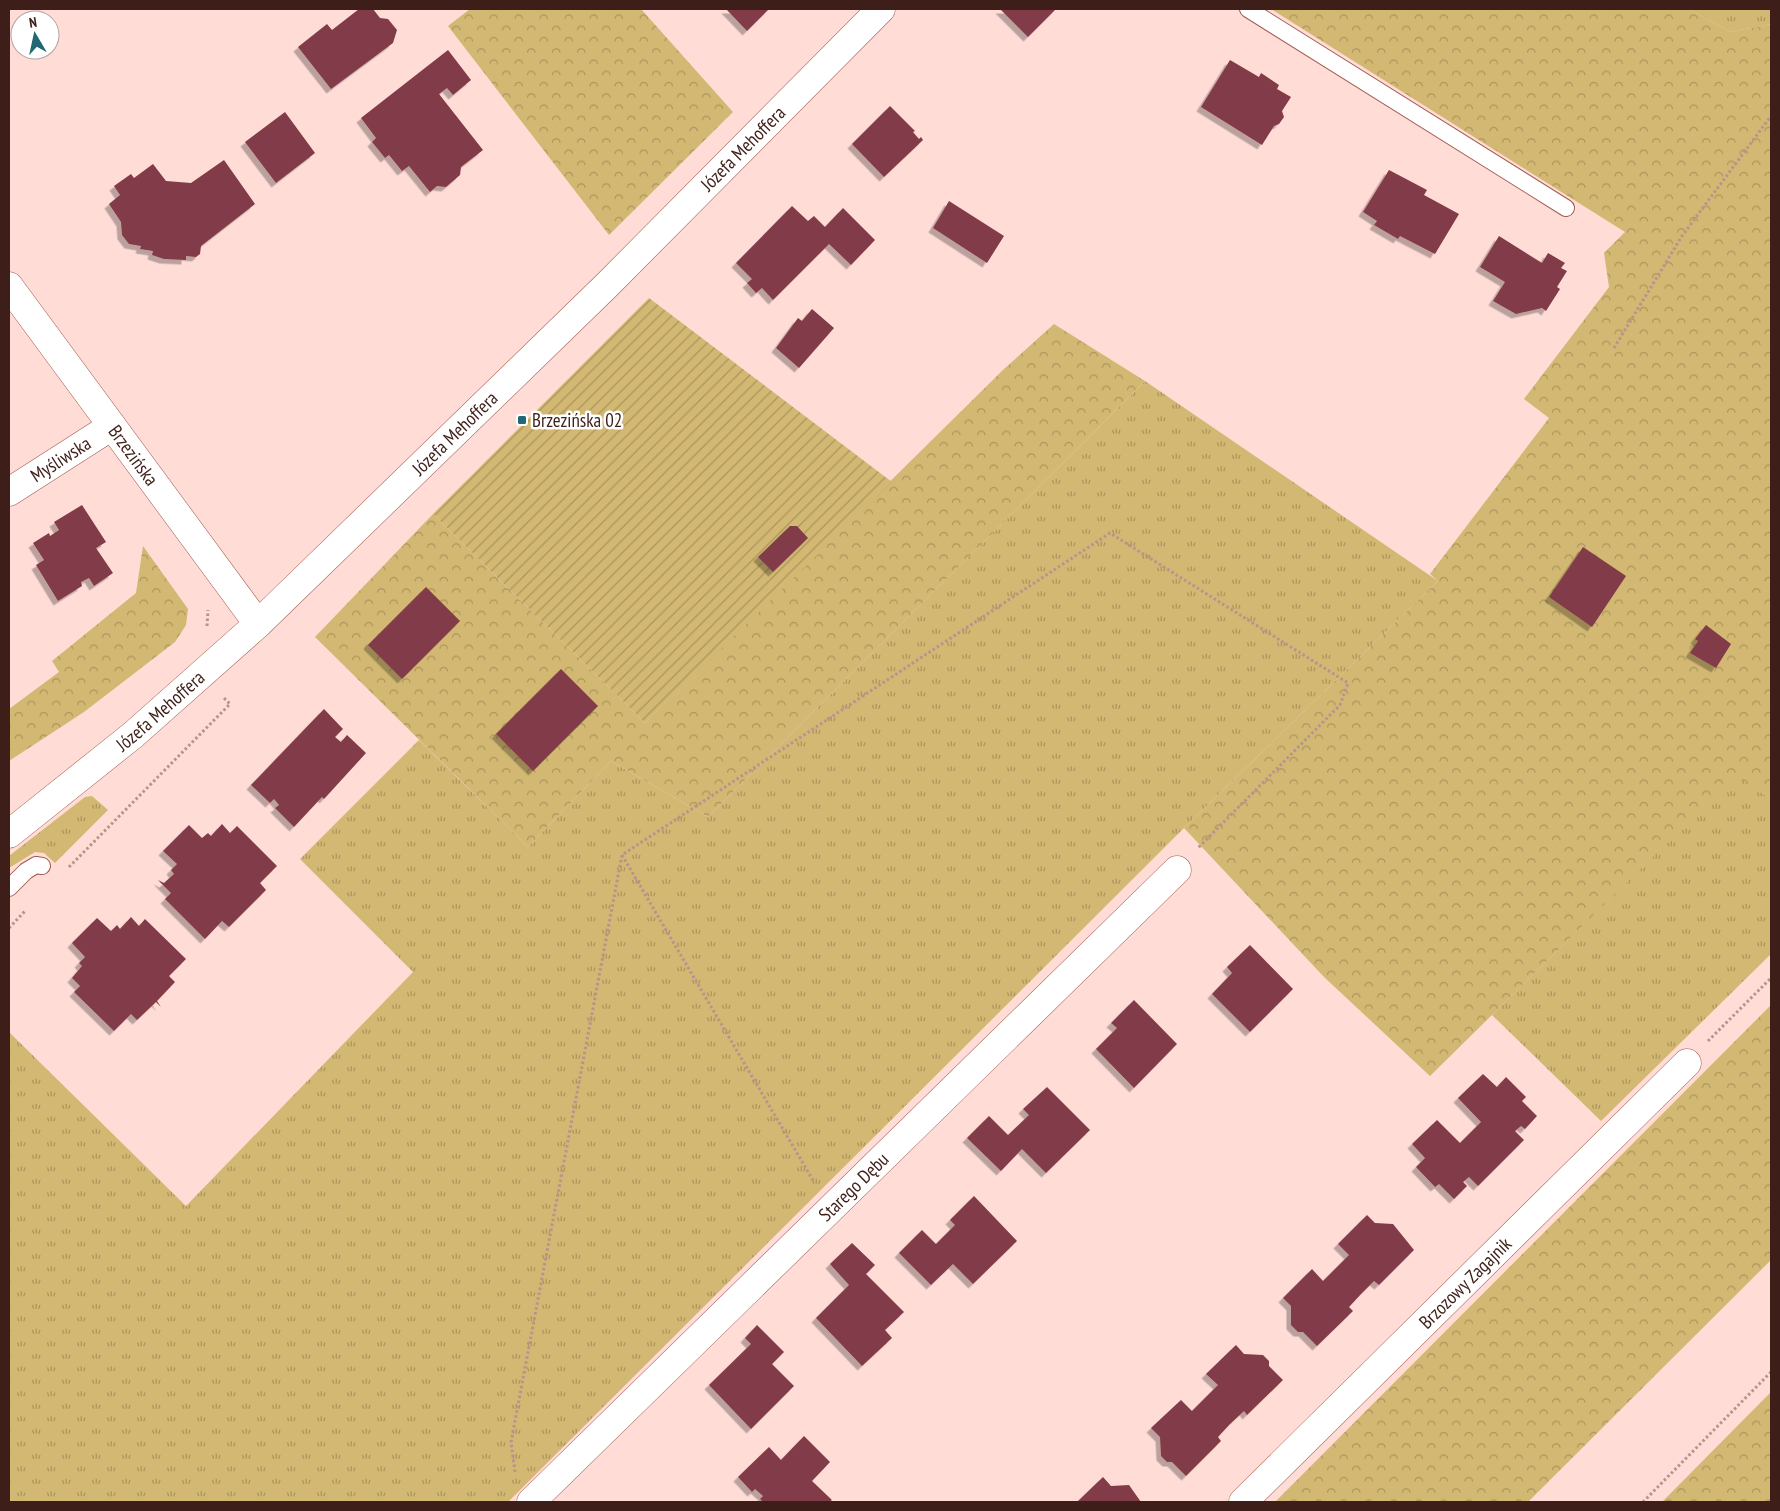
<svg xmlns="http://www.w3.org/2000/svg" width="1780" height="1511" font-family="'PT Sans Narrow',sans-serif">
<defs>
<pattern id="grass-tufts" width="24" height="20" patternUnits="userSpaceOnUse" patternTransform="scale(1.25)"><rect width="24" height="20" fill="#d2b872"/><path d="M3 7l-1-3M5 7V3M7 7l1-3M15 17l-1-3M17 17v-4M19 17l1-3" fill="none" stroke="#ac955d"/></pattern>
<pattern id="forest-crowns" width="20" height="18" patternUnits="userSpaceOnUse" patternTransform="scale(1.25)"><rect width="20" height="18" fill="#d2b872"/><path d="M2 6a3 3 0 1 1 6 0M12 15a3 3 0 1 1 6 0" fill="none" stroke="#ac955d"/></pattern>
<pattern id="garden-furrows" width="10" height="10" patternUnits="userSpaceOnUse" patternTransform="scale(1.25)"><rect width="10" height="10" fill="#d2b872"/><path d="M-1 1l2-2M0 10L10 0M9 11l2-2" fill="none" stroke="#ac955d"/></pattern>
<filter id="shadow"><feDropShadow dx="-4.5" dy="4.5" stdDeviation="0" flood-color="#0004"/></filter>
</defs>
<rect width="100%" height="100%" fill="#ffdcd6"/>
<path fill="url(#grass-tufts)" d="M 1689,9 L 1771,9 L 1771,24 L 1730,32 Z
M 1145,381 L 1438,581 L 1184,828 L 508,1502 L 9,1502 L 9,1032 L 186,1206 L 413,972 L 300,859 L 419,740 L 528,847 L 611,761 L 708,817 Z
M 1735,775 L 1771,799 L 1771,954 L 1601,1121 L 1492,1015 Z
M 92,796 L 108,810 L 55,863 L 44,853 L 35,852 L 9,868 L 9,856 L 85,797 Z"/>
<path fill="url(#forest-crowns)" d="M 470,9 L 641,9 L 733,112 L 609,235 L 448,26 Z
M 1271,9 L 1689,9 L 1730,32 L 1771,24 L 1771,799 L 1735,776 L 1430,1076 L 1324,977 L 1184,828 L 1438,581 L 1430,574 L 1549,418 L 1524,399 L 1609,287 L 1604,253 L 1625,232 Z
M 1054,324 L 1145,381 L 708,817 L 611,761 L 528,847 L 315,637 L 433,514 L 645,723 L 1004,369 Z
M 143,546 L 188,609 L 186,625 L 175,642 L 84,712 L 9,761 L 9,709 L 59,672 L 52,661 L 136,593 Z
M 1771,1005 L 1771,1260 L 1528,1502 L 1275,1502 Z
M 1771,1392 L 1771,1502 L 1662,1502 L 1765,1398 Z"/>
<path fill="url(#garden-furrows)" d="M 649,298 L 892,482 L 645,723 L 433,514 Z"/>
<path fill="#823a48" filter="url(#shadow)" d="M 359,9 L 373,9 L 380,18 L 388,19 L 397,30 L 393,43 L 331,89 L 298,47 L 327,24 L 332,30 Z
M 726,9 L 769,9 L 747,31 Z
M 1000,9 L 1056,9 L 1028,37 Z
M 448,50 L 471,80 L 453,95 L 447,88 L 439,94 L 483,150 L 461,167 L 460,175 L 446,187 L 437,186 L 430,192 L 409,166 L 402,171 L 389,155 L 385,158 L 372,142 L 376,138 L 361,118 Z
M 1230,60 L 1259,77 L 1261,73 L 1279,85 L 1277,89 L 1291,97 L 1282,111 L 1284,117 L 1279,124 L 1274,126 L 1262,145 L 1201,107 Z
M 890,106 L 915,131 L 913,132 L 919,139 L 921,137 L 923,140 L 884,177 L 852,144 Z
M 285,112 L 315,153 L 276,183 L 245,142 Z
M 224,160 L 255,204 L 201,246 L 200,254 L 196,257 L 186,256 L 186,260 L 164,259 L 152,255 L 153,251 L 140,249 L 141,246 L 129,244 L 122,235 L 121,222 L 109,204 L 120,195 L 114,186 L 131,174 L 134,178 L 153,164 L 166,181 L 191,183 Z
M 1389,170 L 1427,190 L 1424,195 L 1459,214 L 1435,254 L 1400,236 L 1398,239 L 1374,225 L 1377,221 L 1363,212 Z
M 949,201 L 1004,236 L 987,263 L 933,228 Z
M 792,206 L 808,221 L 814,216 L 825,227 L 843,208 L 875,240 L 851,265 L 829,244 L 773,300 L 762,288 L 756,293 L 747,283 L 752,279 L 736,263 Z
M 1499,236 L 1542,263 L 1548,253 L 1565,263 L 1561,268 L 1567,271 L 1557,287 L 1560,289 L 1546,311 L 1542,308 L 1516,314 L 1493,301 L 1505,282 L 1480,267 Z
M 812,309 L 834,328 L 799,368 L 776,348 L 798,318 L 802,321 Z
M 82,505 L 106,542 L 96,548 L 113,573 L 94,586 L 89,578 L 81,582 L 82,586 L 58,601 L 36,565 L 44,560 L 33,543 L 49,533 L 50,536 L 59,530 L 54,522 Z
M 790,526 L 797,526 L 808,538 L 773,572 L 758,557 Z
M 1583,547 L 1626,576 L 1592,627 L 1549,597 Z
M 426,587 L 460,621 L 402,679 L 368,645 Z
M 1706,625 L 1731,644 L 1716,668 L 1690,653 L 1698,641 L 1695,639 Z
M 561,669 L 598,706 L 533,771 L 496,734 Z
M 324,709 L 343,729 L 335,737 L 341,742 L 347,735 L 366,753 L 324,799 L 322,797 L 294,827 L 275,808 L 279,805 L 274,799 L 270,803 L 251,785 Z
M 222,824 L 230,833 L 237,826 L 277,866 L 260,883 L 266,890 L 229,927 L 222,921 L 205,939 L 165,899 L 171,893 L 158,880 L 164,883 L 174,874 L 171,870 L 177,864 L 163,851 L 189,825 L 202,838 L 208,833 L 211,836 Z
M 131,917 L 139,926 L 145,919 L 186,959 L 169,976 L 175,982 L 157,1001 L 161,1007 L 156,1002 L 137,1020 L 131,1014 L 114,1031 L 74,992 L 80,986 L 72,978 L 82,966 L 79,963 L 85,957 L 72,943 L 97,918 L 111,931 L 117,925 L 120,929 Z
M 1250,945 L 1293,989 L 1250,1032 L 1212,994 L 1232,973 L 1227,967 Z
M 1134,1000 L 1177,1044 L 1134,1088 L 1096,1049 L 1117,1028 L 1111,1023 Z
M 1483,1074 L 1497,1087 L 1506,1077 L 1526,1097 L 1522,1101 L 1537,1116 L 1525,1129 L 1521,1126 L 1515,1131 L 1524,1140 L 1478,1186 L 1469,1177 L 1463,1182 L 1467,1186 L 1454,1199 L 1439,1184 L 1435,1187 L 1416,1167 L 1425,1158 L 1412,1144 L 1437,1120 L 1460,1143 L 1481,1122 L 1458,1098 Z
M 1047,1087 L 1090,1130 L 1046,1173 L 1022,1149 L 1001,1171 L 967,1138 L 989,1116 L 1008,1135 L 1029,1115 L 1023,1109 Z
M 974,1196 L 1017,1241 L 973,1284 L 953,1264 L 931,1285 L 899,1253 L 922,1230 L 936,1244 L 955,1225 L 950,1220 Z
M 1367,1215 L 1375,1223 L 1393,1224 L 1414,1250 L 1379,1285 L 1374,1281 L 1361,1294 L 1349,1307 L 1353,1311 L 1317,1346 L 1303,1332 L 1298,1332 L 1291,1325 L 1291,1306 L 1283,1298 L 1312,1269 L 1323,1281 L 1349,1255 L 1338,1244 Z
M 852,1243 L 875,1265 L 866,1274 L 904,1312 L 885,1330 L 892,1338 L 862,1366 L 816,1318 L 849,1285 L 830,1264 Z
M 757,1325 L 784,1352 L 772,1364 L 794,1386 L 751,1429 L 709,1385 L 751,1344 L 745,1338 Z
M 1236,1345 L 1244,1354 L 1263,1355 L 1269,1361 L 1269,1366 L 1283,1380 L 1247,1415 L 1244,1411 L 1230,1424 L 1218,1437 L 1221,1441 L 1186,1476 L 1172,1462 L 1167,1462 L 1161,1456 L 1160,1437 L 1151,1428 L 1181,1400 L 1192,1411 L 1218,1385 L 1206,1374 Z
M 804,1436 L 830,1462 L 812,1481 L 832,1500 L 829,1502 L 763,1502 L 760,1499 L 763,1496 L 755,1489 L 752,1492 L 738,1477 L 769,1447 L 781,1460 Z
M 1103,1477 L 1111,1486 L 1129,1485 L 1141,1502 L 1077,1502 Z"/>
<g fill="none" stroke-linecap="round" stroke-linejoin="round">
<g stroke="#a35a4e" stroke-width="18">
<path id="lane" d="M 1248,9 L 1566,208
M 9,888 L 26,871 L 36,865 L 42,866"/>
</g>
<g stroke="#a35a4e" stroke-width="29">
<g id="street">
<path id="s1" d="M 9,286 L 258,624"/>
<path id="s2" d="M 9,492 L 112,426"/>
<path id="s3" d="M 531,1502 L 1177,870"/>
<path id="s4" d="M 1243,1502 L 1687,1063"/>
</g>
</g>
<g stroke="#a35a4e" stroke-width="29">
<g id="secondary">
<path id="s5" d="M 9,834 L 133,735 L 258,624 L 607,285 L 881,9"/>
</g>
</g>
<path stroke="#b5948e" stroke-width="3" stroke-dasharray="2.5 2.5" stroke-linecap="butt" d="M 1614,348 L 1682,236 L 1771,116
M 207,626 L 208,610
M 622,855 L 814,1182
M 69,867 L 230,704 L 223,697
M 9,928 L 26,910
M 1708,1041 L 1771,978
M 515,1472 L 511,1442 L 622,855 L 1110,533 L 1348,683 L 1340,705 L 1198,848
M 1643,1502 L 1771,1372"/>
<use href="#lane" stroke="#fff" stroke-width="16"/>
<use href="#street" stroke="#fff" stroke-width="28"/>
<use href="#secondary" stroke="#fff" stroke-width="28"/>
</g>
<rect fill="#1f6874" stroke="#fff" stroke-width="2" x="517" y="415" width="10" height="10" rx="2.5"/>
<g text-anchor="middle" stroke-width="5" stroke-linejoin="round" paint-order="stroke">
<g font-size="19" fill="#3d1e19" stroke="#fff">
<text dy="7" stroke="none"><textPath href="#s5" startOffset="1005">Józefa Mehoffera</textPath></text>
<text dy="7" stroke="none"><textPath href="#s5" startOffset="600">Józefa Mehoffera</textPath></text>
<text dy="7" stroke="none"><textPath href="#s1" startOffset="210">Brzezińska</textPath></text>
<text dy="7" stroke="none"><textPath href="#s2" startOffset="61">Myśliwska</textPath></text>
<text dy="7" stroke="none"><textPath href="#s5" startOffset="195">Józefa Mehoffera</textPath></text>
<text dy="7" stroke="none"><textPath href="#s3" startOffset="451">Starego Dębu</textPath></text>
<text dy="7" stroke="none"><textPath href="#s4" startOffset="312">Brzozowy Zagajnik</textPath></text>
</g>
<g font-size="19" fill="#3d1e19" stroke="#fff" text-anchor="start">
<text x="532" y="427">Brzezińska 02</text>
</g>
</g>
<rect width="1780" height="1511" fill="none" stroke="#3d1e19" stroke-width="20"/>
<g transform="translate(35 35) rotate(351)"><circle r="24" fill="#ffffff" stroke="#b1a5a3"/>
<path d="M0-4L9 19L0 12L-9 19Z" fill="#1f6874"/>
<text y="-8" font-size="14" font-weight="bold" text-anchor="middle" fill="#3d1e19">N</text>
</g>
</svg>
